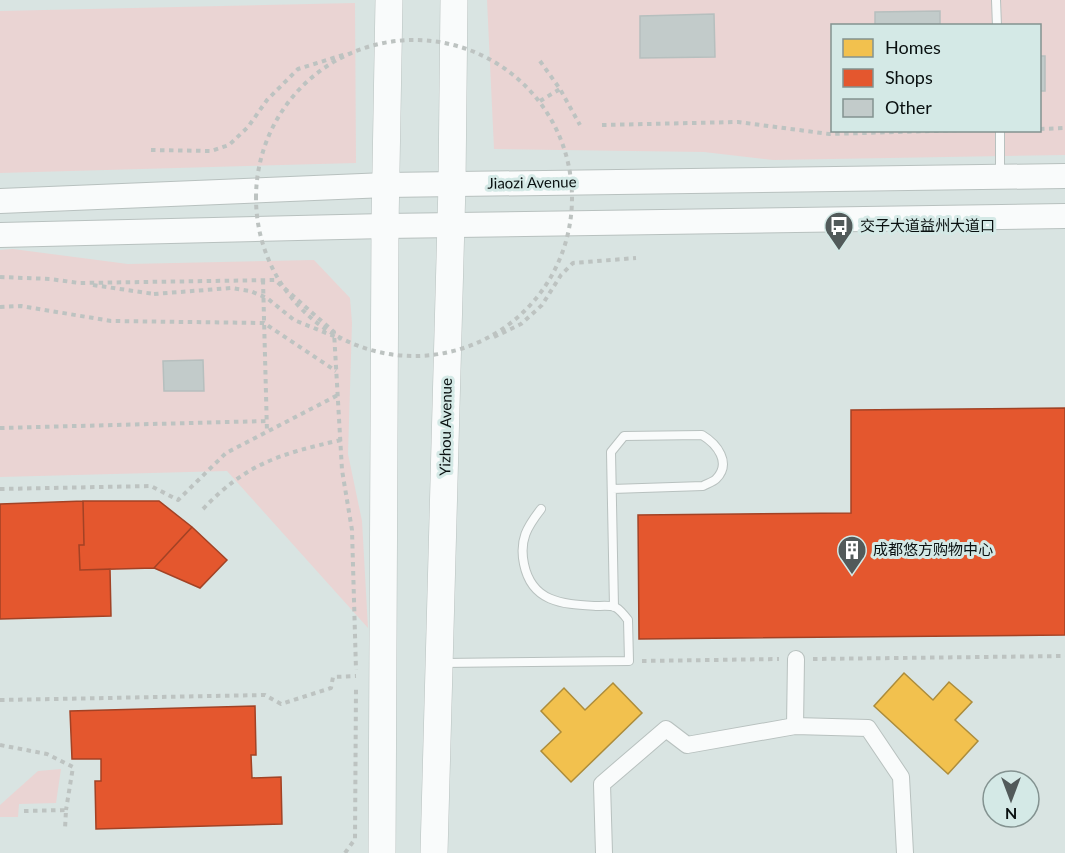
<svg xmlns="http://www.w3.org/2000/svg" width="1065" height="853" font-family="Lato,'Noto Sans SC',sans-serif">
<rect width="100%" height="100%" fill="#d9e4e2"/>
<path fill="#ead4d3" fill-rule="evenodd" d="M 487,0 L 1065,0 L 1065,155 L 773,160 L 704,152 L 494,149 ZM 832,26 L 1040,26 L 1040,130 L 832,130 Z
M 355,3 L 356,163 L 0,173 L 0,11 Z
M 13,249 L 128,264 L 314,260 L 350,298 L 352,323 L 348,454 L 362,521 L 368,628 L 227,471 L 0,477 L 0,250 Z
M 61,769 L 56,803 L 19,804 L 18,817 L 0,817 L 0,805 L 38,771 Z"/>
<path fill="#f2c14e" stroke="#ac8c3b" stroke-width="1.5" d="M 904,673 L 933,700 L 949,682 L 972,702 L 955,720 L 978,741 L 948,774 L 874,706 Z
M 613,683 L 642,713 L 571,782 L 541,751 L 561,732 L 541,711 L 564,688 L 585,710 Z"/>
<path fill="#e4572e" stroke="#a24225" stroke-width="1.5" d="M 1065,408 L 1065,635 L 639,639 L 638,515 L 851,513 L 851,410 Z
M 83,501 L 159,501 L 192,527 L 154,568 L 80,570 L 79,545 L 84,545 Z
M 83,501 L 84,545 L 79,545 L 80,570 L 110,569 L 111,616 L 0,619 L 0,504 Z
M 192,527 L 227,560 L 200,588 L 154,568 Z
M 255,706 L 256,755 L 251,755 L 252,778 L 281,777 L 282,824 L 96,829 L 95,781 L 101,781 L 101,759 L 72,759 L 70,711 Z"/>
<path fill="#c2cbca" stroke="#b6bfbe" stroke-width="1.5" d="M 940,11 L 940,26 L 875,26 L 875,12 Z
M 714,14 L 715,57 L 640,58 L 640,16 Z
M 1040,56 L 1045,56 L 1045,91 L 1040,91 Z
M 203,360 L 204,391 L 164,391 L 163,361 Z"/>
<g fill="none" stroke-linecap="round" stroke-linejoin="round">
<g stroke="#b8c1bf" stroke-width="10">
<path id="service" d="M 996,0 L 997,26
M 1000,130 L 1000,175
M 612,489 L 703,486 C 706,484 713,482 716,479 C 732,463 717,444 702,435 L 624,436 L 611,452 L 614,607
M 442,663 L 629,661 L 628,620 C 625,616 619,609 615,607 C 610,605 601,606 596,606 C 563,604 532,603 524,564 C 519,540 527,527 541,509"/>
</g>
<g stroke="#b8c1bf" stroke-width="18">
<path id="minor" d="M 795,726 L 796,659
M 604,853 L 602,784 L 666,729 L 687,745 L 795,726 L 868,728 L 901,777 L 905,853"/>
</g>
<g stroke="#b8c1bf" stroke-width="26">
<path id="secondary" d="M 0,201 L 386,185 L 1065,176
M 0,235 L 385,226 L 1065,216"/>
</g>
<g stroke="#b8c1bf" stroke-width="28">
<path id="primary" d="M 382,853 L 385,226 L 389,0
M 434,853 L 452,184 L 454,0"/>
</g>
<path stroke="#bdc3c1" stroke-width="4" stroke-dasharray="4.5 4.5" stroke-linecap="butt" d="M 540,61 L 560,89 L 580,125
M 540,101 L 560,89
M 602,125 L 738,122 L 829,134 L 964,130
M 1040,129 L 1065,128
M 151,150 L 211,151 L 229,145 L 248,127 L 267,100 L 298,69 L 346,54
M 0,277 L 50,279 L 79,283 L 275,280 L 334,332 L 342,470 L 352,530 L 356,670
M 263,280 L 267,432
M 93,285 L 154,294
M 0,307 L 21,306 L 111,321 L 264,323 L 336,371
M 494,337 L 521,324 L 542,305 L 561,275 L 573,263 L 636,258
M 0,428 L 267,421
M 0,489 L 151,486 L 178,500 L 226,453 L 338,395
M 203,509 C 247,463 280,454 341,440
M 813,659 L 1065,656
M 642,661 L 779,659
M 0,700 L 265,695 L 281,704 L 331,688 L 333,677 L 356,676
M 0,745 L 47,754 L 73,767 L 66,810
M 24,811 L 66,810 L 65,829
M 345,853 L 355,839 L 356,686"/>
<use href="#service" stroke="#f9fbfb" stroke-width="8"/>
<use href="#minor" stroke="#f9fbfb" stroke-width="16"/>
<use href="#secondary" stroke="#f9fbfb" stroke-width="24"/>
<use href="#primary" stroke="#f9fbfb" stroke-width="27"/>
<path stroke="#bdc3c1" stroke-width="4" stroke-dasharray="4.5 4.5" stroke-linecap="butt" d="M256 198a158 158 0 1 1 316 0a158 158 0 1 1-316 0Z
M 154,294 L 231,288 L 250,291 L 267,298 L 294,320 L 341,339"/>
</g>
<defs>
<g id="bus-pin" transform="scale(1.5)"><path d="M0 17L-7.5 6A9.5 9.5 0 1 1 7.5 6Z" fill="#525a5a" stroke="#d4e9e6"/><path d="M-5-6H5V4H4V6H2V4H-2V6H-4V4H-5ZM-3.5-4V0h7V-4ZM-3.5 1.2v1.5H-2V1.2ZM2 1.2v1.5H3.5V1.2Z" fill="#fff"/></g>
<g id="building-pin" transform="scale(1.5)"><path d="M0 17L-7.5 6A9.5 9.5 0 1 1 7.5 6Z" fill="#525a5a" stroke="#d4e9e6"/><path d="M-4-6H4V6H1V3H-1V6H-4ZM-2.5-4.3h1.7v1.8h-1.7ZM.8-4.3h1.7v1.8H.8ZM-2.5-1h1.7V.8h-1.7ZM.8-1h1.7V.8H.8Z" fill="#fff"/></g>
</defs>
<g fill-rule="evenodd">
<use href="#bus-pin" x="839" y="226"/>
<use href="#building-pin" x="852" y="550"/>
</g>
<g text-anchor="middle" stroke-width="6" stroke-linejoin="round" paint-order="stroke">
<g font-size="15" fill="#091010" stroke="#d4e9e6">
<text transform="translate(532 183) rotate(-1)" y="5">Jiaozi Avenue</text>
<text transform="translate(446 427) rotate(-89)" y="5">Yizhou Avenue</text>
</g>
<g font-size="15" fill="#091010" stroke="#d4e9e6" text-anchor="start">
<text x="860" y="231">交子大道益州大道口</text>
<text x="873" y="555">成都悠方购物中心</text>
</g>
</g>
<rect x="831" y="24" width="210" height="108" fill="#d4e9e6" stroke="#839290" stroke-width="1.5"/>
<rect x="843" y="39" width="30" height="18" fill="#f2c14e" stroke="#839290" stroke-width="1.5"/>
<text x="885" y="54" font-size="18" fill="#091010">Homes</text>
<rect x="843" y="69" width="30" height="18" fill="#e4572e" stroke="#839290" stroke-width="1.5"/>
<text x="885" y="84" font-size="18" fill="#091010">Shops</text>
<rect x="843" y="99" width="30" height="18" fill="#c2cbca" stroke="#839290" stroke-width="1.5"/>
<text x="885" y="114" font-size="18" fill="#091010">Other</text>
<g transform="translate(1011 799) rotate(180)"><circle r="28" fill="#d4e9e6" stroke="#839290" stroke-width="1.5"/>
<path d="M0-4.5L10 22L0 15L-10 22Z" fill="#525a5a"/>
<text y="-9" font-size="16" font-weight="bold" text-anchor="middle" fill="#091010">N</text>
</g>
</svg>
